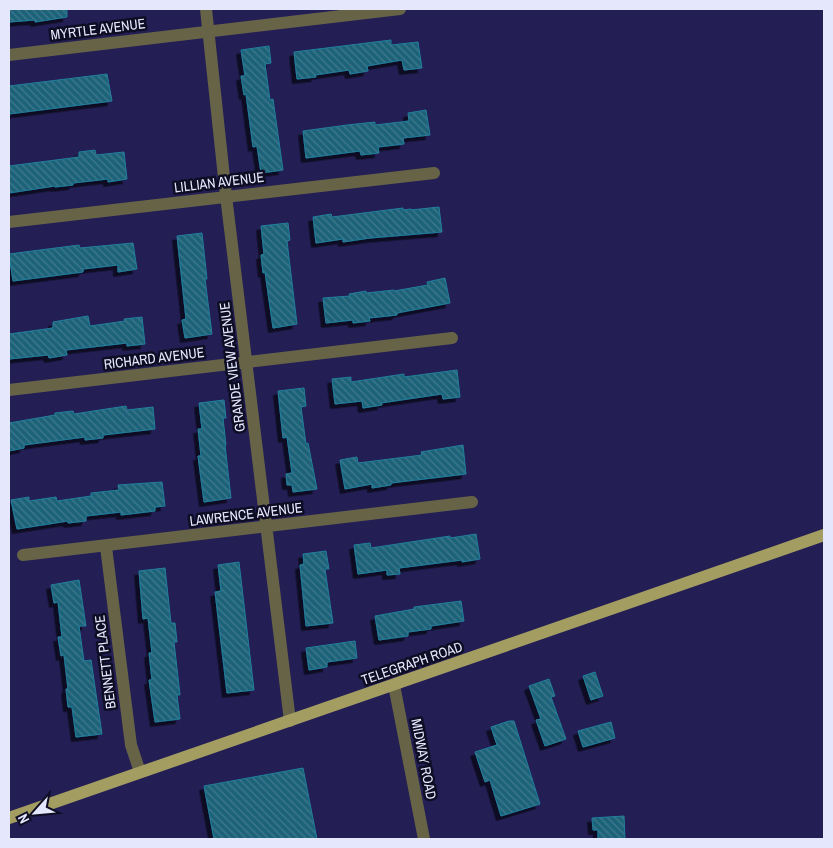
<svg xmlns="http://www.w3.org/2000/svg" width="833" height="848" font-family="'Archivo Narrow',sans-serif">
<defs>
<pattern id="building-back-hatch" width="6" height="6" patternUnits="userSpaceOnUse" patternTransform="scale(1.25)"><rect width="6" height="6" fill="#1e6379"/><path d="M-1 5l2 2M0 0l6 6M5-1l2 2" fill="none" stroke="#3f798d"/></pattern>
<filter id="shadow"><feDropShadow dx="-4.5" dy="4.5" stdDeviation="0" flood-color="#0009"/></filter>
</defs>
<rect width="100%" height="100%" fill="#231e54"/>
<path fill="url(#building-back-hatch)" stroke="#217f9c" filter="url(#shadow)" d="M 9,9 L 67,9 L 67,17 L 35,22 L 35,20 L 9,22 Z
M 391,40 L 391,45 L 418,42 L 422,68 L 404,70 L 402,60 L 367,66 L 368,71 L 350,74 L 349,70 L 315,75 L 316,77 L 297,79 L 294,52 Z
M 269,46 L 271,63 L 265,64 L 270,100 L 273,99 L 283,170 L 261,173 L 257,146 L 253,147 L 246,94 L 244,95 L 241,76 L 245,76 L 241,50 Z
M 107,74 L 112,101 L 9,114 L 9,86 Z
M 426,110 L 430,135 L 403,138 L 404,144 L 378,147 L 379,153 L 361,155 L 360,151 L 306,158 L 303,131 L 347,125 L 375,122 L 375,125 L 409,121 L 408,113 Z
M 95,150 L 96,155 L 124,152 L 127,179 L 108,182 L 108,179 L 73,183 L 73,185 L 55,187 L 55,186 L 9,193 L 9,166 L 79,157 L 79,152 Z
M 439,207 L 442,232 L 370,238 L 343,242 L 343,239 L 316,243 L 313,217 L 331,214 L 332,217 L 403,208 L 403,210 L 411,209 L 411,210 Z
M 288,223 L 290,240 L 287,241 L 297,324 L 273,328 L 265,272 L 263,273 L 261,255 L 264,254 L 261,226 Z
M 202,233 L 207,279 L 205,279 L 212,334 L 185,338 L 182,320 L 186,319 L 177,236 Z
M 133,243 L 137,269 L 118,272 L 118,265 L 83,269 L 83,272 L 13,281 L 9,254 L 79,245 L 80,248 Z
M 445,278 L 450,303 L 397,313 L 397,315 L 369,318 L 370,321 L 353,323 L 353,320 L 326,323 L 323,298 L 350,296 L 349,294 L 366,291 L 366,293 L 394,290 L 394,291 L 428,285 L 427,282 Z
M 88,316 L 90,326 L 125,321 L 124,319 L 142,317 L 145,344 L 127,346 L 127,343 L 101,346 L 66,350 L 67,355 L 49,358 L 48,355 L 9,359 L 9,334 L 53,328 L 53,322 Z
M 457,370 L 460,397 L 443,399 L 442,394 L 381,403 L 382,405 L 363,408 L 362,401 L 335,404 L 332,379 L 351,377 L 351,382 L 404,374 L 404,377 Z
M 304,388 L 306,406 L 301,407 L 306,444 L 308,443 L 317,489 L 293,492 L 292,485 L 287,485 L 286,474 L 292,473 L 287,437 L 283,438 L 278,391 Z
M 224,400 L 226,418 L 223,418 L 226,445 L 225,445 L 231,498 L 204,502 L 198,456 L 201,456 L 198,429 L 202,429 L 199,403 Z
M 126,406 L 127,410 L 153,407 L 155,429 L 103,435 L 103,438 L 85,440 L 85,437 L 24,445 L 24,448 L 9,451 L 9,423 L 55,415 L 55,413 L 73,411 L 74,414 Z
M 463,445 L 466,474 L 391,483 L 391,485 L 372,488 L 372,484 L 345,489 L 340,460 L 357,457 L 358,463 L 422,455 L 421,452 Z
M 162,482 L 165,506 L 155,507 L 155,511 L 121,515 L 121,512 L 86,516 L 86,521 L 68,523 L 68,521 L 17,529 L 11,500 L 29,497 L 29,501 L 56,497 L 57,501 L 91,496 L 91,493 L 119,490 L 118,485 Z
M 476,534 L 480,559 L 462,562 L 462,560 L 399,568 L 400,574 L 387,575 L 387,570 L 358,574 L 354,545 L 370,543 L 371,548 L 450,536 L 450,538 Z
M 326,551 L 329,569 L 325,569 L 333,623 L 306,626 L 300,565 L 304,564 L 303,554 Z
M 239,562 L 254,690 L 227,693 L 215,592 L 221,591 L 218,565 Z
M 165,568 L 171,623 L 175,623 L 177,642 L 174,642 L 180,695 L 177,695 L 180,719 L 155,722 L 149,680 L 152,680 L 149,653 L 152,653 L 148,618 L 143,619 L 139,571 Z
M 79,580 L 86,626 L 79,626 L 84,661 L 91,660 L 102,734 L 76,737 L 72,707 L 68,707 L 66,689 L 68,689 L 64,655 L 61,656 L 58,637 L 62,637 L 58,602 L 54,603 L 51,585 Z
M 461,601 L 464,621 L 431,626 L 431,629 L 408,632 L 408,636 L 379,640 L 375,616 L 414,609 L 414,607 Z
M 355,641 L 357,658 L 327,662 L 327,667 L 309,670 L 306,648 Z
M 595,672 L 603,696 L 591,700 L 583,676 Z
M 549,679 L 555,696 L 551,697 L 566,739 L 545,746 L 536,720 L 541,719 L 529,686 Z
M 509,721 L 514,721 L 540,804 L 501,816 L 490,780 L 485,782 L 475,752 L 497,745 L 491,727 Z
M 611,722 L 615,738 L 583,747 L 578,731 Z
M 303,768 L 317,839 L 214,839 L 204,786 Z
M 624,816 L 625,839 L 598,839 L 598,830 L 593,830 L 592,818 Z"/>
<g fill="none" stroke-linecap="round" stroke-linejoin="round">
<path stroke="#666347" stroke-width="12" d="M 206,9 L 226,196 L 290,721
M 9,55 L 400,9
M 9,222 L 434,173
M 9,390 L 452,338
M 106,547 L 131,745 L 140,772
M 23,555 L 472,502
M 394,685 L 424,839"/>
<path stroke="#a49d62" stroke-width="12" d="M 9,818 L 824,535"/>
</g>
<g text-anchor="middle" stroke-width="5" stroke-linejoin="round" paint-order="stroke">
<g font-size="14" fill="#e5e7fc" stroke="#0e0d24">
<text transform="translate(98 29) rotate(-7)" y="5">MYRTLE AVENUE</text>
<text transform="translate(219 182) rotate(-7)" y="5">LILLIAN AVENUE</text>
<text transform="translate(154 358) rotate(-7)" y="5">RICHARD AVENUE</text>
<text transform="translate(232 367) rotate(-97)" y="5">GRANDE VIEW AVENUE</text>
<text transform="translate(246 514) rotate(-7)" y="5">LAWRENCE AVENUE</text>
<text transform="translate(105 662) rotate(-97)" y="5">BENNETT PLACE</text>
<text transform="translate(412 663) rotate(-19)" y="5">TELEGRAPH ROAD</text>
<text transform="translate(424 759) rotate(79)" y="5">MIDWAY ROAD</text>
</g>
</g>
<rect width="833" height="848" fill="none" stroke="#e5e7fc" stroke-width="20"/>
<g transform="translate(35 813) rotate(243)" stroke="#0e0d24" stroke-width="4" paint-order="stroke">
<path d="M0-4L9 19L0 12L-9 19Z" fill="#e5e7fc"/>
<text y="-8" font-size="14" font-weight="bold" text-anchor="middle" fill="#e5e7fc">N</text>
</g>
</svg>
